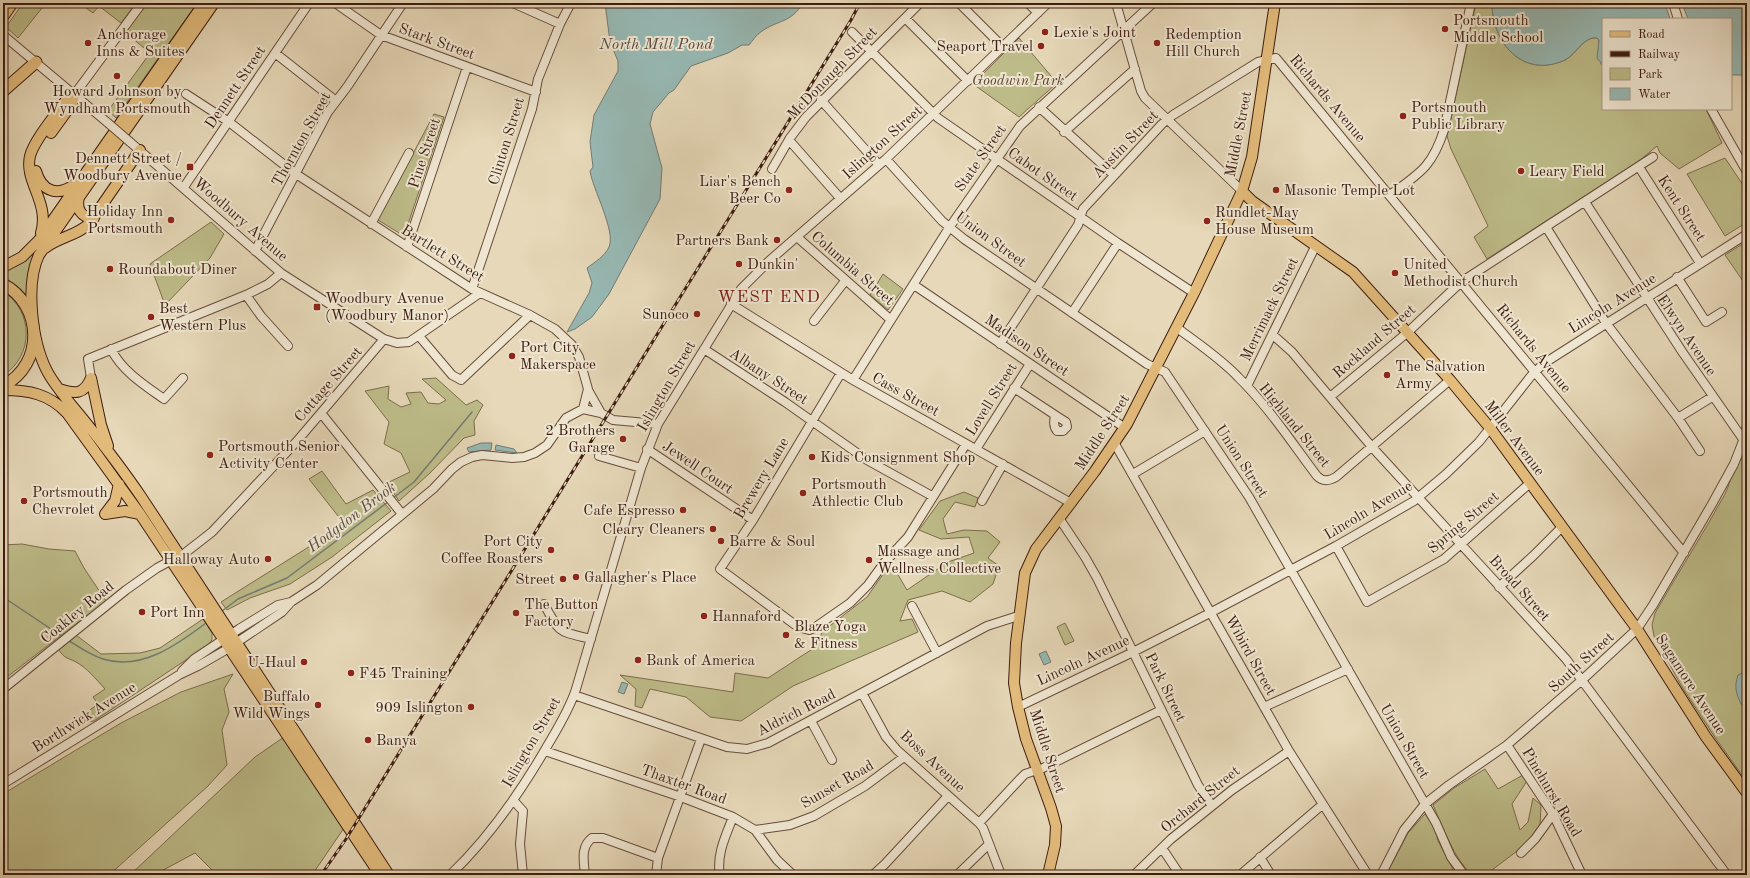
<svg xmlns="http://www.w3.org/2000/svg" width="1750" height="878" font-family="'Old Standard TT',serif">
<rect width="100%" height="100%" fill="#e6d8b8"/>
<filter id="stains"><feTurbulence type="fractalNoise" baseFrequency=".005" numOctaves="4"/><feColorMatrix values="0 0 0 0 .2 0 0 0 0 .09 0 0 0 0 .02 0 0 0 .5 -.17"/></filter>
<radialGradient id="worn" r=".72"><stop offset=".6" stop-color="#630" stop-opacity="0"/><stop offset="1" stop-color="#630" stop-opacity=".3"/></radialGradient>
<path fill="#bdbc89" stroke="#7e6c4d" d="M 23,3 L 46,3 L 18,38 L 6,27 Z
M 79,3 L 136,3 L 121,23 L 99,6 L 93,13 Z
M 147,3 L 197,3 L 116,118 L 108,111 L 150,53 L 125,32 Z
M 1476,3 L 1492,3 C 1492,43 1523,79 1565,60 C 1576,54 1584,36 1597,38 L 1599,40 L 1601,64 L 1603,65 L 1603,109 L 1706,109 L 1722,143 L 1679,169 L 1660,153 L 1657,146 L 1639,161 L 1487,259 L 1474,237 L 1488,226 L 1451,149 L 1447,136 Z
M 1019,38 L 1057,83 L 1019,117 L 973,84 Z
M 434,114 L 444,117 L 404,236 L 378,220 Z
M 1725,158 L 1747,191 L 1747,222 L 1725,236 L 1687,174 Z
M 211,222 L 224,234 L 210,258 L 165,305 L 150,264 Z
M 1747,241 L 1747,287 L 1725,255 Z
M 33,254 L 35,256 L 27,294 L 25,294 L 17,286 L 3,277 L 3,271 L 16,266 Z
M 883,274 L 903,289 L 888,310 L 870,295 Z
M 3,291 C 34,312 34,355 3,376 Z
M 436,378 L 466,405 L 477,400 L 483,405 L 474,421 L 475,435 L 464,438 L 430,473 L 399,501 L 387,483 L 410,472 L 401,453 L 384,444 L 389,422 L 365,391 L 389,386 L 388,399 L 401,407 L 411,404 L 406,393 L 421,392 L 428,403 L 439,404 L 446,400 L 422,379 Z
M 1747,455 L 1747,782 L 1714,736 L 1682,687 L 1654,636 L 1652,625 L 1655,613 C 1678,573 1703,534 1725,494 C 1731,482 1734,461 1747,455 Z
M 322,471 L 346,504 L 373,490 L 391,511 L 332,557 L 290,584 L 250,598 L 227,610 L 221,602 L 323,538 L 342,521 L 309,479 Z
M 964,492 L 978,498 L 975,507 L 955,502 L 943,519 L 947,534 L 964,530 L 987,531 L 1000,542 L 988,558 L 999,566 L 993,584 L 970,602 L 942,591 L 908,600 L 900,621 L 912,619 L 918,632 L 793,686 L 741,721 L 710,717 L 686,697 L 650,689 L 642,708 L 635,706 L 636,689 L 620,675 L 733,692 L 735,673 L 768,678 L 817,646 L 822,632 L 867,597 L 891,563 L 907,590 L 948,562 L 974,553 L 969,537 L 941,539 L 919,530 L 940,501 Z
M 22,544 L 49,549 L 75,551 L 84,568 L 106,601 L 3,680 L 3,545 Z
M 203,619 L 212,633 L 212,640 L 207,646 L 94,721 L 86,722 L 83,715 L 98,704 L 93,697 L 105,689 C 96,679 87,668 76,662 C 66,657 65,659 58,649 L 76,635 L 101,654 L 140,653 L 160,648 Z
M 1065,623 L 1074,641 L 1065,645 L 1057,627 Z
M 233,674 L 224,689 L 229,712 L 222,730 L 227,765 L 208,786 L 109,875 L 3,875 L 3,794 L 121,723 L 181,692 Z
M 284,737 L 344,828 L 312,875 L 217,875 L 195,853 L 154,875 L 130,875 L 255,757 Z
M 1485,769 L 1498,789 L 1523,775 L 1527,781 L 1512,804 L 1520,830 L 1528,822 L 1533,798 L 1541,805 L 1540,828 L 1525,845 L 1492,870 L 1496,875 L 1472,875 C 1453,857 1444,829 1433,805 L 1454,788 Z
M 1425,814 L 1435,828 L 1438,841 L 1453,869 L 1448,875 L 1386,875 L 1408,833 Z"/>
<path fill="#97b9b4" stroke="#737b73" d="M 605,3 L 803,3 C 791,23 778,20 762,31 C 756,35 753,40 749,45 L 742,45 L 728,53 L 691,66 L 674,90 L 669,93 L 653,112 L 650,124 L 662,168 L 660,199 L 609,294 L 592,317 L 575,329 L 567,332 L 589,293 L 592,283 L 587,268 C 595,262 605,256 609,247 C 616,231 593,190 590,171 L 593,167 L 590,142 L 594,115 L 618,71 L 618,61 L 610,42 Z
M 1492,3 L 1665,3 L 1670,19 L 1603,19 L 1603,65 L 1597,58 L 1599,40 L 1597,38 C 1584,36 1576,54 1565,60 C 1523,79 1492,43 1492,3 Z
M 1682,3 L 1747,3 L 1747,75 L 1731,75 L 1731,19 L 1688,19 Z
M 481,443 L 492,443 L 491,450 L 469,452 L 467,448 Z
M 496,445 L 514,449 L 517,453 L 495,450 Z
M 1046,651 L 1051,662 L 1044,665 L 1039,654 Z
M 1747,671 L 1747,707 L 1741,704 C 1736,693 1734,687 1738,675 Z
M 622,682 L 628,684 L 624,694 L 618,692 Z"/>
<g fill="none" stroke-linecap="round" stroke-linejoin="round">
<path stroke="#737b73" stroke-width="1.5" d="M 393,498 L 414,482 L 472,412
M 3,597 L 63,637
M 222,611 L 238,599 L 287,578 L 388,502
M 68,640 C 79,647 90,655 103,659 C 141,671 177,645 206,623"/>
<g stroke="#684c3b" stroke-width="10">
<path id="minor" d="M 335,3 L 381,35 L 536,92
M 513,3 L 560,24
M 959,3 L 1003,47
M 1028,3 L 1038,13
M 1116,3 L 1141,91 L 1145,98 L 1242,191
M 1673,3 L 1678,19
M 905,18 L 968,81
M 852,32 L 938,118 L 1118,243 L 1194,293
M 3,35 L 108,123
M 275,53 L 336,101
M 186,94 L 229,122 L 296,174 L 472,289 L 530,315 L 555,329 L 572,345 L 579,357 L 588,389 L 583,409
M 74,95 L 142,3
M 821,100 L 879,165
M 1039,107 L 1114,175
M 1711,109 L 1747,172
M 1064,132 L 1135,69
M 789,140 L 840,198
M 130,142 L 281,273 L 384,339 L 397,343 L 409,342 L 480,293
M 886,159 L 942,221 L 964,239 L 1147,364 L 1165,372 L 1249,497 L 1436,823 L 1451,857 L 1464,875
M 1639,167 L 1700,263
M 772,169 L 790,138 L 806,117 L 920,3
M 184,187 L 309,3
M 1390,195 C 1420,173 1432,167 1444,130 L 1471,3
M 1585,202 L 1683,353 L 1745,442
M 371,224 L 409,153
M 1546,227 L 1606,323 L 1678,418 L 1712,397
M 797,237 L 891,320
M 407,247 L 467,67
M 255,251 L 328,112 L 347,87 L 403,3
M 1677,277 L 1706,322 L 1722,312
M 914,285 L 1125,428
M 472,289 L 532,109 L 538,79 L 560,24 L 571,3
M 246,295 L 261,316 L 288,346
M 731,304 L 853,380 L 1071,503
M 1072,313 L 1118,243
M 814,321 L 845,281
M 1176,327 C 1197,343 1220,358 1238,377 C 1268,406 1292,443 1317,476 C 1323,482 1329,481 1336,477 L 1450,380
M 1273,335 L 1292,352 L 1372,447 L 1566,659 L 1727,875
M 419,336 L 452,375 L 461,380 L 530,315
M 1000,344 L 1078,225 L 1083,209 L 1162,124 L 1173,115 L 1258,62 L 1276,58 L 1684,553
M 111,349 C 122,371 144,385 164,399 L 183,378
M 704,349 L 785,402 L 867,460 L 932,496
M 841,373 L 753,520 L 720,569 L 798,627 L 809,630 L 814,628 L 850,603 L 868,585 L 884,563 L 908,537 L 966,444
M 91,378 L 88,359 L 246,295 L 268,284 L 281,273
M 853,380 L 949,228 L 1020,126 L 1153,3
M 1247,386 L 1316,245
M 1014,388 L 1055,415 C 1054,421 1053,426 1057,431 L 1063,431 L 1067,427 L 1066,422 L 1055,415
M 588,390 L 601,413
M 1330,397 L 1408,332 L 1461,282 L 1653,157
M 583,409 L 601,413 L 613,420 L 658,424
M 321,413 L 402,514
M 1678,418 L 1700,451
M 1115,444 L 1289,751 L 1368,875
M 647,449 L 753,520
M 976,449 L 1030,364
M 599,456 L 641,468
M 1133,474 L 1205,431
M 982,501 L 1003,464
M 1059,518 L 1085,557 L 1097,578 L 1198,785 L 1212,806
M 1336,546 L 1367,602 L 1444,559 L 1530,483
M 1499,587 L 1533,556 L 1562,527
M 544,604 C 560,634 558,631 591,639
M 912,606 L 937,653
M 182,671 L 194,659 L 239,629 L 278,605 L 291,602
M 3,689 L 126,590 L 157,568 L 185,553 L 212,532 L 297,441 L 384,339
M 862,693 L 886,737 L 897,750 L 979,823
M 574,695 L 727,747 L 747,749 L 768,743 L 987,626 L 1018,616
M 1018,707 L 1129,654 L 1206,615 L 1336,546 L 1414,501 L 1446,474 L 1479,442 L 1531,376 L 1543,364 L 1747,234
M 1264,707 L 1348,669
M 811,721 L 832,760
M 1507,745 L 1553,814 L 1582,875
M 545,751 L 681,797 L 733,817 L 755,830 L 777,860 L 793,875
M 3,784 L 179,675 L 198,666 L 224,651 L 282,612 L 291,602 L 317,585 L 433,489 L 452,469 L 461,462 L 472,457 L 482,455 L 512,458 L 524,457 L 535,453 L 547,445 L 566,418 L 583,409
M 513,800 L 523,811 L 520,844 L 523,875
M 755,830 L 790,825 L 814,816 L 865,786 L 904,757
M 1162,848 L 1180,875
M 1521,853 L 1535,839 L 1553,814
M 1260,857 L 1271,875
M 202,875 L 203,875
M 450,875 C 490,837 522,790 549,743 C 559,726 570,708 576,689 L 641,468 L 658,424 L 741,289 L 769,261 L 886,159 L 1048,3
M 585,875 C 584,862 580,847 592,838 L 603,838 L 658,858
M 656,875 L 658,858 L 701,739
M 720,875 C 716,855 726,835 733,817
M 873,875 L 885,864 L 948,796
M 957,875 L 989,844
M 1001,875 L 983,828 L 979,823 L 1021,778 L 1025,774 L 1043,768 L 1161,710
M 1134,875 L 1171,839 L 1232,790 L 1289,751
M 1240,875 L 1322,805
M 1381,875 L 1404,830 L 1425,804 L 1449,785 L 1507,745 L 1582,680 L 1637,629 L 1653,605 L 1712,504 L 1734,464 L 1743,441 L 1747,426"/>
</g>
<g stroke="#3e1d11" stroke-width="12">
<path id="major" d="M 214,3 L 39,255 C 25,284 32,342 47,371 C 57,390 74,407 87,424 C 106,448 125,473 142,498 L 389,875
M 51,133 L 72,104 L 74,95
M 36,171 C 42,192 58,197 75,184
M 1242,191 L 1252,201 L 1353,272 L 1450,380 L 1490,428 L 1637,629 L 1706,737 L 1747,793
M 79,197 C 76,209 81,218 94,218
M 41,233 C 50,202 24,182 30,156 C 34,140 57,113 67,99 L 74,95
M 45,248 C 59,237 76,236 89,224 L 140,150
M 3,267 L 22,257 L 39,240 L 204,3
M 91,378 L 101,425 L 108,446
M 59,389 C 75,394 84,395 91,378
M 3,390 C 29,390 49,394 67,413 L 140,514 L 380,875
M 105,514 L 125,511 L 140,514
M 105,514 L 115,501 L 119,484
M 1048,875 L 1055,845 L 1056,826 L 1051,808 L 1026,739 L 1018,707 L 1014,683 L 1016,643 L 1025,573 L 1036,549 L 1095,471 L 1127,424 L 1194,293 L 1242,191 L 1252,157 L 1275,3"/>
</g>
<g stroke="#3e1d11" stroke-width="13">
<path id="highway" d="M 3,16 L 12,3
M 3,91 L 36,62
M 3,284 C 43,305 45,364 3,386"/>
</g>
<use href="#minor" stroke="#efe6d1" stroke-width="8"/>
<use href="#major" stroke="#e3bc7c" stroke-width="10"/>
<use href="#highway" stroke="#e3bc7c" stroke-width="11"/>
<g stroke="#3e1d11" stroke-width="3">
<path id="rail" d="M 321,875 L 346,839 L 851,20 L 860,3"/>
</g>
<use href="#rail" stroke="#efe6d1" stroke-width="1.5" stroke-dasharray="4.5" stroke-linecap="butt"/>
<g stroke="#684c3b" stroke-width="10" stroke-linecap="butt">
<path id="minor-bridge" d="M 108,123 L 130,142"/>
</g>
<use href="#minor-bridge" stroke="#efe6d1" stroke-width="8"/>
</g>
<g fill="#8f2418" stroke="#efe6d1" stroke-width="1.5">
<circle cx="1445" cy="29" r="4"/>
<circle cx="1045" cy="32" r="4"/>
<circle cx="88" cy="43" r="4"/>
<circle cx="1157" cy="43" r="4"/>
<circle cx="1041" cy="46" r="4"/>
<circle cx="117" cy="76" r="4"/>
<circle cx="1403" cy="116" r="4"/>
<rect x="186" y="163" width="8" height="8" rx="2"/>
<circle cx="1521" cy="171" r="4"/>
<circle cx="789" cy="190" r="4"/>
<circle cx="1276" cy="190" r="4"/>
<circle cx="171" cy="220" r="4"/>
<circle cx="1207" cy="221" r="4"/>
<circle cx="777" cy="240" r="4"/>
<circle cx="739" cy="264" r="4"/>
<circle cx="110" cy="269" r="4"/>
<circle cx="1395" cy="273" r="4"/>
<rect x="313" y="303" width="8" height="8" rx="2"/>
<circle cx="697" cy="314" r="4"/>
<circle cx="151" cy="317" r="4"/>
<circle cx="512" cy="356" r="4"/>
<circle cx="1387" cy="375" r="4"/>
<circle cx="623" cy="439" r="4"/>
<circle cx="210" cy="455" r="4"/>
<circle cx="812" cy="457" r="4"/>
<circle cx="803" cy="493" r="4"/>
<circle cx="24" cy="501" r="4"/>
<circle cx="683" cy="510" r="4"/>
<circle cx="713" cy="529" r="4"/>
<circle cx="721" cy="541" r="4"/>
<circle cx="551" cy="550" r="4"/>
<circle cx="268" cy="559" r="4"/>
<circle cx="869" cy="560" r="4"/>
<circle cx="576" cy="577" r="4"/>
<circle cx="563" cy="579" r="4"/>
<circle cx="142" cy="612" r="4"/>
<circle cx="516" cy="613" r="4"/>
<circle cx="704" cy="616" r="4"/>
<circle cx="786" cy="635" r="4"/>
<circle cx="638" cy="660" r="4"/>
<circle cx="304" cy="662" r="4"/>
<circle cx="351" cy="673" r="4"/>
<circle cx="318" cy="705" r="4"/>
<circle cx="471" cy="707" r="4"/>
<circle cx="368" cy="740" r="4"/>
</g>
<g text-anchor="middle" stroke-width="4" stroke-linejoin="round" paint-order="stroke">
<g font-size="15" fill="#3e1d11" stroke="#efe6d1" text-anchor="start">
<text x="1453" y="25">Portsmouth<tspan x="1453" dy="17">Middle School</tspan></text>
<text x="1053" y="37">Lexie's Joint</text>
<text x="96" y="39">Anchorage<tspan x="96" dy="17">Inns &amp; Suites</tspan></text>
<text x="1165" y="39">Redemption<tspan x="1165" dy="17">Hill Church</tspan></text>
<text x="1033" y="51" text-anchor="end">Seaport Travel</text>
<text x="117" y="96" text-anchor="middle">Howard Johnson by<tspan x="117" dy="17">Wyndham Portsmouth</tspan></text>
<text x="1411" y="112">Portsmouth<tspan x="1411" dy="17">Public Library</tspan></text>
<text x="182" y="163" text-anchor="end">Dennett Street /<tspan x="182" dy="17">Woodbury Avenue</tspan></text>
<text x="1529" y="176">Leary Field</text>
<text x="781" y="186" text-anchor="end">Liar's Bench<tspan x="781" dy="17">Beer Co</tspan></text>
<text x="1284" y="195">Masonic Temple Lot</text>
<text x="163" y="216" text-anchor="end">Holiday Inn<tspan x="163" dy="17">Portsmouth</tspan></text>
<text x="1215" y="217">Rundlet-May<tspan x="1215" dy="17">House Museum</tspan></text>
<text x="769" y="245" text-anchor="end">Partners Bank</text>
<text x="747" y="269">Dunkin'</text>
<text x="1403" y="269">United<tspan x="1403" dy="17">Methodist Church</tspan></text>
<text x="118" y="274">Roundabout Diner</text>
<text x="325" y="303">Woodbury Avenue<tspan x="325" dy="17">(Woodbury Manor)</tspan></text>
<text x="159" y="313">Best<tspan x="159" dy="17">Western Plus</tspan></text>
<text x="689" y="319" text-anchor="end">Sunoco</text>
<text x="520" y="352">Port City<tspan x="520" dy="17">Makerspace</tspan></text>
<text x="1395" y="371">The Salvation<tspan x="1395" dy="17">Army</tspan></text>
<text x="615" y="435" text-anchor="end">2 Brothers<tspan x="615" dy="17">Garage</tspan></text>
<text x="218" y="451">Portsmouth Senior<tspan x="218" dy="17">Activity Center</tspan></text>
<text x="820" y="462">Kids Consignment Shop</text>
<text x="811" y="489">Portsmouth<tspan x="811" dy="17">Athlectic Club</tspan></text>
<text x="32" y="497">Portsmouth<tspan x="32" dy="17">Chevrolet</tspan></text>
<text x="675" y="515" text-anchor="end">Cafe Espresso</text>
<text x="705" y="534" text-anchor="end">Cleary Cleaners</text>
<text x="543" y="546" text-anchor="end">Port City<tspan x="543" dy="17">Coffee Roasters</tspan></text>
<text x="729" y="546">Barre &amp; Soul</text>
<text x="877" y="556">Massage and<tspan x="877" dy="17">Wellness Collective</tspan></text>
<text x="260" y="564" text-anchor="end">Halloway Auto</text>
<text x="584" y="582">Gallagher's Place</text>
<text x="555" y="584" text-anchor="end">Street</text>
<text x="524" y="609">The Button<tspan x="524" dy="17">Factory</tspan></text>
<text x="150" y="617">Port Inn</text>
<text x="712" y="621">Hannaford</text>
<text x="794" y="631">Blaze Yoga<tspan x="794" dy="17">&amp; Fitness</tspan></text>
<text x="646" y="665">Bank of America</text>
<text x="296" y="667" text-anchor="end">U-Haul</text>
<text x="359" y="678">F45 Training</text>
<text x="310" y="701" text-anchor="end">Buffalo<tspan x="310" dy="17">Wild Wings</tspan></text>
<text x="463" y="712" text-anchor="end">909 Islington</text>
<text x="376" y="745">Banya</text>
</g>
<g font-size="15" fill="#3e1d11" stroke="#efe6d1">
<text transform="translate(437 41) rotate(20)" y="5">Stark Street</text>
<text transform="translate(832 73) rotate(-46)" y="5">McDonough Street</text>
<text transform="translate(235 87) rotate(-56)" y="5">Dennett Street</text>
<text transform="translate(1328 98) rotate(50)" y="5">Richards Avenue</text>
<text transform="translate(1238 134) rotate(-79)" y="5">Middle Street</text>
<text transform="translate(301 139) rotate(-61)" y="5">Thornton Street</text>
<text transform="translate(506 141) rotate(-73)" y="5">Clinton Street</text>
<text transform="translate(882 142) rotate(-42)" y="5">Islington Street</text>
<text transform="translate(1125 144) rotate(-46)" y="5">Austin Street</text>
<text transform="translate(424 153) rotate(-72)" y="5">Pine Street</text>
<text transform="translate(980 158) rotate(-55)" y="5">State Street</text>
<text transform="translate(1043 174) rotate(35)" y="5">Cabot Street</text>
<text transform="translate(1682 208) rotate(57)" y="5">Kent Street</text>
<text transform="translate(241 219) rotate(41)" y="5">Woodbury Avenue</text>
<text transform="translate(991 239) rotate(36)" y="5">Union Street</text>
<text transform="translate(443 253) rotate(32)" y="5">Bartlett Street</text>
<text transform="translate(853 268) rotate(41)" y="5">Columbia Street</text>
<text transform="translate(1612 303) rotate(-32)" y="5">Lincoln Avenue</text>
<text transform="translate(1269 309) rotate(-64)" y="5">Merrimack Street</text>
<text transform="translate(1687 335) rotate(56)" y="5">Elwyn Avenue</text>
<text transform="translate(1374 341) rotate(-41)" y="5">Rockland Street</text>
<text transform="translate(1027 345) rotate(34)" y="5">Madison Street</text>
<text transform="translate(1534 348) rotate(51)" y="5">Richards Avenue</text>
<text transform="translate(769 376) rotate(33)" y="5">Albany Street</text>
<text transform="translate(328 384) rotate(-49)" y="5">Cottage Street</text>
<text transform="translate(666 386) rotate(-60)" y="5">Islington Street</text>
<text transform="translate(906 394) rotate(29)" y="5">Cass Street</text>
<text transform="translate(991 399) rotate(-58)" y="5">Lovell Street</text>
<text transform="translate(1295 425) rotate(51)" y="5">Highland Street</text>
<text transform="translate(1102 432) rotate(-57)" y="5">Middle Street</text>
<text transform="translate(1515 438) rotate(53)" y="5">Miller Avenue</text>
<text transform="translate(1242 461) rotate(57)" y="5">Union Street</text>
<text transform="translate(698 467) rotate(34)" y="5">Jewell Court</text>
<text transform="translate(761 478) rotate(-59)" y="5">Brewery Lane</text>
<text transform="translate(1368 510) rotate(-31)" y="5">Lincoln Avenue</text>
<text transform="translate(1463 522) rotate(-40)" y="5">Spring Street</text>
<text transform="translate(1520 588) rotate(48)" y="5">Broad Street</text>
<text transform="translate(77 612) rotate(-39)" y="5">Coakley Road</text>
<text transform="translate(1251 655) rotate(61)" y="5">Wibird Street</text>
<text transform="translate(1083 660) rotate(-25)" y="5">Lincoln Avenue</text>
<text transform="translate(1581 662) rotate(-42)" y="5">South Street</text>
<text transform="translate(1691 684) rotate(57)" y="5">Sagamore Avenue</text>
<text transform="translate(1166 687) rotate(64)" y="5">Park Street</text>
<text transform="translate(796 712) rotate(-27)" y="5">Aldrich Road</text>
<text transform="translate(84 717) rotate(-32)" y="5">Borthwick Avenue</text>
<text transform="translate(1405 741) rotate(60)" y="5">Union Street</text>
<text transform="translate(531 742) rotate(-60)" y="5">Islington Street</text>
<text transform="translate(1048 751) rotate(72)" y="5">Middle Street</text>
<text transform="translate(933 761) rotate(43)" y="5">Boss Avenue</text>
<text transform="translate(684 784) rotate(20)" y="5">Thaxter Road</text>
<text transform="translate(837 784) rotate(-30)" y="5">Sunset Road</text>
<text transform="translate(1552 792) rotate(59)" y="5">Pinehurst Road</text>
<text transform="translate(1200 799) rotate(-39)" y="5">Orchard Street</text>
</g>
<g font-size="15" font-style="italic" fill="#5e452f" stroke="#efe6d1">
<text x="1018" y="85">Goodwin Park</text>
</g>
<g font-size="16" font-style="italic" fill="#594c42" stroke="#efe6d1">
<text x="656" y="49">North Mill Pond</text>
<text transform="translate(351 516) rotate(-37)" y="6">Hodgdon Brook</text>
</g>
<g font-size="17" letter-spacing="1" fill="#7a1f14" stroke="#efe6d1">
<text x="769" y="302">WEST END</text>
</g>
</g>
<rect width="1750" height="878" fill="none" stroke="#e6d8b8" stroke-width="16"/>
<rect x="4" y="4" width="1742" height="870" fill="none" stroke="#3e1d11" stroke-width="2"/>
<rect x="8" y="8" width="1734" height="862" fill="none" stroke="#3e1d11"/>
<rect x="1602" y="18" width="130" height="92" fill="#efe6d1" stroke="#a89684"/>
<rect x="1610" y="31" width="20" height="6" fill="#e3bc7c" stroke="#a89684"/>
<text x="1638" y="38" font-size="12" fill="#3e1d11">Road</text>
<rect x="1610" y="51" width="20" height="6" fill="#3e1d11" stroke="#a89684"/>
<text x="1638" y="58" font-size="12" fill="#3e1d11">Railway</text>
<rect x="1610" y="68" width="20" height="12" fill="#bdbc89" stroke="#a89684"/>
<text x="1638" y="78" font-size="12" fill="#3e1d11">Park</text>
<rect x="1610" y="88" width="20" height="12" fill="#97b9b4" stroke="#a89684"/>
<text x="1638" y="98" font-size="12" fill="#3e1d11">Water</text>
<rect width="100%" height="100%" filter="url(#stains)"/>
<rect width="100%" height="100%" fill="url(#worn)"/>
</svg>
